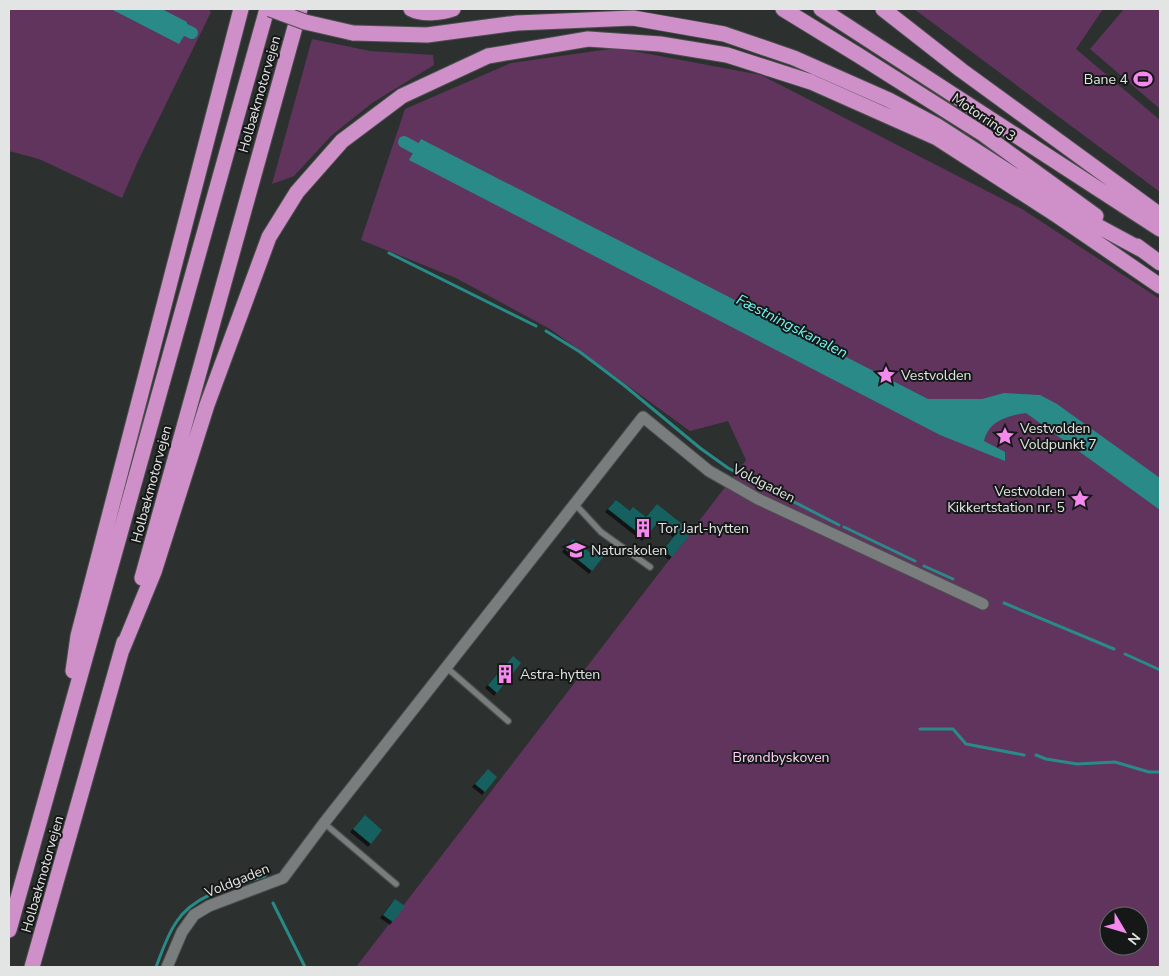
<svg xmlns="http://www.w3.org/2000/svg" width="1169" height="976" font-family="'Nunito Sans',sans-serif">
<defs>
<filter id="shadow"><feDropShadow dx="-3" dy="3" stdDeviation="0" flood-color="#0009"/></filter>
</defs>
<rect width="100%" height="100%" fill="#2c3130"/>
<path fill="#60345d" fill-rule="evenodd" d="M 9,9 L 208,9 L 211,12 L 138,161 L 122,198 L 39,159 L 9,151 Z
M 914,9 L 1103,9 L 1076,49 L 1160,120 L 1160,192 Z
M 1124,9 L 1160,9 L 1160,109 L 1090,49 Z
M 312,39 L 370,51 L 433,55 L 434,65 L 372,103 L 331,136 L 294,176 L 272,184 Z
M 617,48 L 761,75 L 1022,209 L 1160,299 L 1160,967 L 356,967 L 746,460 L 728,421 L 690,431 L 550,329 L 456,278 L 361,240 L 405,109 L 511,63 ZM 1109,916 L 1139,916 L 1139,946 L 1109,946 Z"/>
<path fill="#298a88" d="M 111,9 L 162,9 L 187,22 L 187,31 L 179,44 Z
M 421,139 L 928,399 L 982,399 L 1004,393 L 1040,395 L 1057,404 L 1160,478 L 1160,510 L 1026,413 C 1008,416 989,420 984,441 L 1005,452 L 1005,461 L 940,435 L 409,160 Z"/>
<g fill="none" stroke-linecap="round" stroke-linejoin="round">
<path stroke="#298a88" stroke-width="3" d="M 389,253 L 536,326
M 546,331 L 580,352 L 625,386 L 700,448 L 728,468 L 839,525
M 844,527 L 915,561
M 924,566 L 953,579
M 1004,603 L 1114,649
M 1125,654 L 1160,670
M 920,729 L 953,729 L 966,744 L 1024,755
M 1036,755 L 1046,759 L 1077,764 L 1115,762 L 1149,772 L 1160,772
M 273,903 L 305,967
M 156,967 C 162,952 167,935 177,921 C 196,893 234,886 265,876"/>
<path stroke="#298a88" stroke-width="12" d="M 142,9 L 192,33
M 404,142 L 430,156"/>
</g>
<path fill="#13605e" filter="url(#shadow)" d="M 616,500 L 630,511 L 633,507 L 646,517 L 657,504 L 692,532 L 672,557 L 663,550 L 676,534 L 659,521 L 645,538 L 608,509 Z
M 573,539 L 592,554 L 596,549 L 604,556 L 592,571 L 565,549 Z
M 513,656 L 521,663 L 497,693 L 488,685 Z
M 488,769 L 497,777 L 485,792 L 475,784 Z
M 365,815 L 382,830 L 371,844 L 353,829 Z
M 395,899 L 405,906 L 393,922 L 383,915 Z"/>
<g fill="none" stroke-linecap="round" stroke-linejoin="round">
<g stroke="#4b4e4d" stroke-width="8">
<path id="service" d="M 575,504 L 601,532 L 650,567
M 446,667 L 508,721
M 324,823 L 396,884"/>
</g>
<g stroke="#4b4e4d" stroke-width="13">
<path id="minor" d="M 167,967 L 182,932 L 194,915 L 209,906 L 283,878 L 324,823 L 643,417 L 709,471 L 758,499 L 983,604"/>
</g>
<g stroke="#4b4e4d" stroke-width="17">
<path id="motorway" d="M 411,9 C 422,15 441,13 453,9
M 783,9 L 858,55 L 983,134 L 1096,216
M 821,9 L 1160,229
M 883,9 L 961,70 L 1160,215
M 353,33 L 427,35 L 517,23 L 633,18 L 724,34 L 794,58 L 889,100 L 936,125 L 1068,210 L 1144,251
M 1137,246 L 1160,263
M 142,578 L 300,9
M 122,650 L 154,572 L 207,405 L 269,237 L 297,192 L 342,141 L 402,96 L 488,56 L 588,39 L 660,44 L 727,55 L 811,82 L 937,138 L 1058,216 L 1160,286
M 73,671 L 78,636 L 241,9
M 9,930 L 267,9
M 32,967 L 124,642"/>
</g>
<use href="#service" stroke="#797d7d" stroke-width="5.5"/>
<use href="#minor" stroke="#797d7d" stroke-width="11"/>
<use href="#motorway" stroke="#cf90ca" stroke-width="15"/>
<g stroke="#4b4e4d" stroke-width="17" stroke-linecap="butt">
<path id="motorway-bridge" d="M 270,9 L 305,22 L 353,33"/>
</g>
<use href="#motorway-bridge" stroke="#cf90ca" stroke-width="15"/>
</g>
<defs>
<g id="stadium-bare" transform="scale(1.5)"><path d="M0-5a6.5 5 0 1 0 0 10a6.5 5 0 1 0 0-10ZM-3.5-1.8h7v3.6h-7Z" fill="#f589ee" stroke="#161818" stroke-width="2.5" paint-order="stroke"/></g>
<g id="sight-bare" transform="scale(1.5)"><path d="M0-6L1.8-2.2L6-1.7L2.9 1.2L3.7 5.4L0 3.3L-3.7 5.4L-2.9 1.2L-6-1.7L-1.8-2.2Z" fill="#f589ee" stroke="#161818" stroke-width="2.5" paint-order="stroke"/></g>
<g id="building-bare" transform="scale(1.5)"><path d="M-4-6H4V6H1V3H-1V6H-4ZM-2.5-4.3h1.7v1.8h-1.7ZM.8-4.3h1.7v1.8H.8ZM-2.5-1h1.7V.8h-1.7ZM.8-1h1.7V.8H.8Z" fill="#f589ee" stroke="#161818" stroke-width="2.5" paint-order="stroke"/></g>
<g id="school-bare" transform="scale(1.5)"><path d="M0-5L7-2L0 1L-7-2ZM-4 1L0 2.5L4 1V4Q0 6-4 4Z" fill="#f589ee" stroke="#161818" stroke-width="2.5" paint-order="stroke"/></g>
</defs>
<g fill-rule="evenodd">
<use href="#stadium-bare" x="1143" y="79"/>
<use href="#sight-bare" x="886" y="375"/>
<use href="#sight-bare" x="1005" y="436"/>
<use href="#sight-bare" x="1080" y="499"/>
<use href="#building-bare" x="643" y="528"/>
<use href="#school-bare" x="576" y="550"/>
<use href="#building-bare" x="505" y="674"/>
</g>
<g text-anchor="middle" stroke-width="4" stroke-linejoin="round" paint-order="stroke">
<g font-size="14" fill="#e3e5e5" stroke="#161818" text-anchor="start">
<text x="1128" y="84" text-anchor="end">Bane 4</text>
<text x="901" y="380">Vestvolden</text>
<text x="1020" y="433">Vestvolden<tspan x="1020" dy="16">Voldpunkt 7</tspan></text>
<text x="1065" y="496" text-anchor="end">Vestvolden<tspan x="1065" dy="16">Kikkertstation nr. 5</tspan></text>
<text x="658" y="533">Tor Jarl-hytten</text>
<text x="591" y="555">Naturskolen</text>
<text x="520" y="679">Astra-hytten</text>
</g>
<g font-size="14" fill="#e3e5e5" stroke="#161818">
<text transform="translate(259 94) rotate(-74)" y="5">Holbækmotorvejen</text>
<text transform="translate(984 117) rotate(34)" y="5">Motorring 3</text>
<text transform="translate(764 483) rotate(27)" y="5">Voldgaden</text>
<text transform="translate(151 484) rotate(-75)" y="5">Holbækmotorvejen</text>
<text transform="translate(42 874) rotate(-74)" y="5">Holbækmotorvejen</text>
<text transform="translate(237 880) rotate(-22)" y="5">Voldgaden</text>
</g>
<g font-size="14" fill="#ffd3fa" stroke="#161818">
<text x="781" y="762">Brøndbyskoven</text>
</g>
<g font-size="15" font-style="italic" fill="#70f5f2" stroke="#161818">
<text transform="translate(792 326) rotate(27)" y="5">Fæstningskanalen</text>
</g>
</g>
<rect width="1169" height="976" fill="none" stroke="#e3e5e5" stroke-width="20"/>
<g transform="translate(1124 931) rotate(128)"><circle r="24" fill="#161818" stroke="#686a6a"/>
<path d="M0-4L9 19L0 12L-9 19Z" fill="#f589ee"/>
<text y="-8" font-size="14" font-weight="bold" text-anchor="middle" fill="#e3e5e5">N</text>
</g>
</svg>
